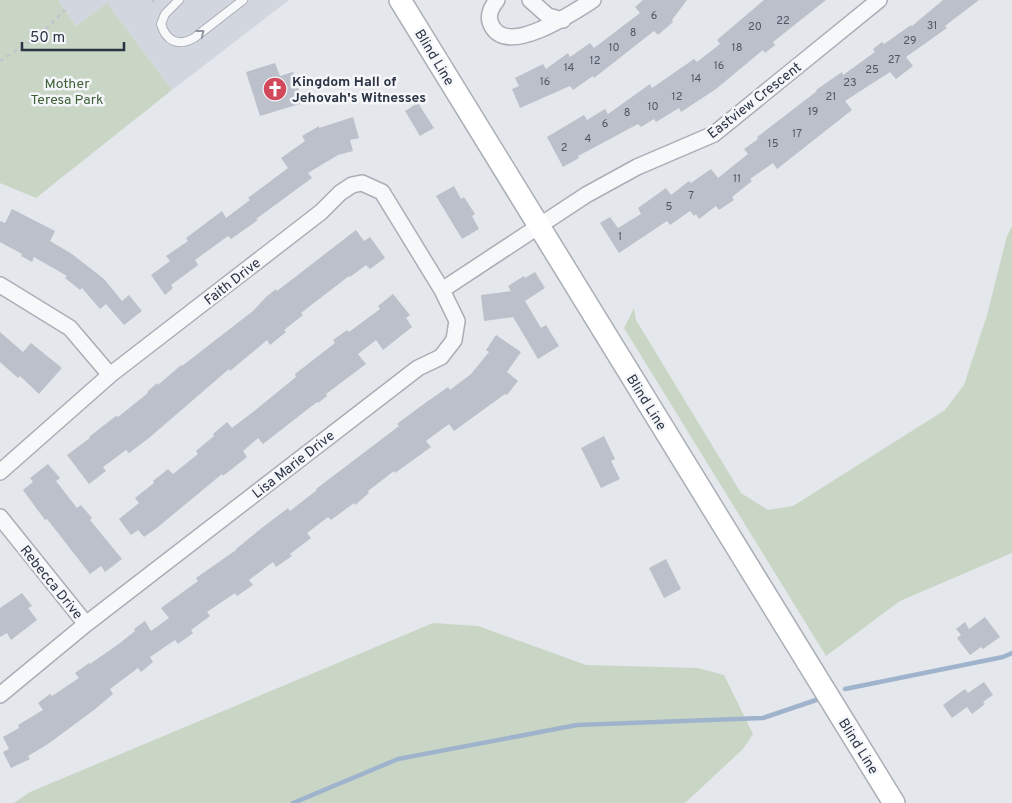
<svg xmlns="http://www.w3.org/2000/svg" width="1012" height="803" font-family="Overpass,sans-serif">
<rect width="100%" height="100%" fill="#e4e7ec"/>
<path fill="#d2d6de" d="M 58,0 L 289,0 L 172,90 L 107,3 L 76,26 Z"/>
<path fill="#c9d6c5" d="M 0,0 L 58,0 L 76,26 L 107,3 L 172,90 L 36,198 L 0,183 Z
M 1012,226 L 1012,553 L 900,601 L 826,656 L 624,328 L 634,308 L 636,320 L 741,493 L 768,510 L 793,506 L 945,410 L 964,385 L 987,315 L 1007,236 Z
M 433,623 L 478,626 L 586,665 L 698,668 L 724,675 L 753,734 L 743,749 L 685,803 L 14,803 L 30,792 Z"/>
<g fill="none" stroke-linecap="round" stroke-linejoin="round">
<path stroke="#9fb4cc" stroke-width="4.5" d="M 845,689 L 1003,657 L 1012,653
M 293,803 L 398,759 L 577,725 L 763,718 L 816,700"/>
</g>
<path fill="#bbc0ca" d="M 643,0 L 687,0 L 672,20 L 673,22 L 658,35 L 654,31 L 594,78 L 593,76 L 573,90 L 570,86 L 520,108 L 512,89 L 519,86 L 515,78 L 543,64 L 546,69 L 568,53 L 570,57 L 590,43 L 594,48 L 640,13 L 635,7 Z
M 764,0 L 826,0 L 773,42 L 775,45 L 765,53 L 763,50 L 716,89 L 681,112 L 679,108 L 656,122 L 654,119 L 641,127 L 638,124 L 578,156 L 579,158 L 563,167 L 547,137 L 584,115 L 587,120 L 605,109 L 608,114 L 650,84 L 652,88 L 694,59 L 697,62 L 720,44 L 717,40 Z
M 943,0 L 979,0 L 945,26 L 947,28 L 906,57 L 913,66 L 896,79 L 890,72 L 845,101 L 852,110 L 777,169 L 773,163 L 750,179 L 752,181 L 732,197 L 734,200 L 719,210 L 716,206 L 699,219 L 696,214 L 694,216 L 690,211 L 670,225 L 667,221 L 619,253 L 600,223 L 610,217 L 618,228 L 641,214 L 638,208 L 666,188 L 671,195 L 689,181 L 691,183 L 711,169 L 718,178 L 748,154 L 744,149 L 758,139 L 757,137 L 817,91 L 816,90 L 842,72 L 843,75 L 875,52 L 873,49 L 882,42 L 884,44 L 911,25 L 912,26 Z
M 275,63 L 280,76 L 293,72 L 303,103 L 260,116 L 246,72 Z
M 418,103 L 434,128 L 420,136 L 405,111 Z
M 353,117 L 359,138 L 350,140 L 353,151 L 338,155 L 308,173 L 312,178 L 256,219 L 258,220 L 231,239 L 228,236 L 195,260 L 198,265 L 171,285 L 173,288 L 165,295 L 151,275 L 170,261 L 166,256 L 188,241 L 186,238 L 222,211 L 226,218 L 250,200 L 248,198 L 288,168 L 281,158 L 305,141 L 302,136 L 319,126 L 319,128 Z
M 454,186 L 461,199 L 464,197 L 475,214 L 472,216 L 479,229 L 462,239 L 436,196 Z
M 12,209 L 55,231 L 50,241 L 72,254 L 104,279 L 122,301 L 129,295 L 142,311 L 124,325 L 106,304 L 100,309 L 82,288 L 80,290 L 65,278 L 67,276 L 34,257 L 32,262 L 21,256 L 22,254 L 0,242 L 0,221 L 5,223 Z
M 356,230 L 364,241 L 370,237 L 385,258 L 370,269 L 366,265 L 350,277 L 349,276 L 301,313 L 303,315 L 284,330 L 286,332 L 270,345 L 267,340 L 230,371 L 229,369 L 149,438 L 129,453 L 126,450 L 103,467 L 106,471 L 89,484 L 67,455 L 90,438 L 89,437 L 103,426 L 116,416 L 118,417 L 148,393 L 147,392 L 157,383 L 158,385 L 181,365 L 182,366 L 253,311 L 266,297 L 276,289 L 277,291 Z
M 535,272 L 545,288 L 525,301 L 541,328 L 546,325 L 559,346 L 538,359 L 513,317 L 484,321 L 481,295 L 511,291 L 508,286 L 524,276 L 525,278 Z
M 393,294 L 410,315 L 406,318 L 412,327 L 383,350 L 376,340 L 358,354 L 366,364 L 326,394 L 327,396 L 318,403 L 317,402 L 263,444 L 258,438 L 243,451 L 247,457 L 223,476 L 222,474 L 158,527 L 144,537 L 138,530 L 131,535 L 119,519 L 139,503 L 135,498 L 154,483 L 153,481 L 168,469 L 173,474 L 198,454 L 196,451 L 214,436 L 213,434 L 227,422 L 232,428 L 253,412 L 296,377 L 295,374 L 335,343 L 333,340 L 347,330 L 349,332 L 380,309 L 378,306 Z
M 0,332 L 23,352 L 31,343 L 62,368 L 39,394 L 20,376 L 18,378 L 0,362 Z
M 496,335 L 521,352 L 507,372 L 518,381 L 507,395 L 505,394 L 454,431 L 449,424 L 426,441 L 431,447 L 395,473 L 394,471 L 368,491 L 369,493 L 355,505 L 354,503 L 331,520 L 328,517 L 307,533 L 311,538 L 290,554 L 292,556 L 276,567 L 273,562 L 249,580 L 253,585 L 237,596 L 235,593 L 207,612 L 210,616 L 191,630 L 193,633 L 178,644 L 175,640 L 150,657 L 153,662 L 141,672 L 138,668 L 110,689 L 113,694 L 94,710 L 48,744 L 28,756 L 30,759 L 11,768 L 3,752 L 9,749 L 3,737 L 19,728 L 18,725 L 43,710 L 38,703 L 50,694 L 52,696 L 79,678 L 75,673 L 89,663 L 90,664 L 120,643 L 135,631 L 134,629 L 145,621 L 151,631 L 169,618 L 161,608 L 198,581 L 196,578 L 236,550 L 236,549 L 263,527 L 288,508 L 290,511 L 317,490 L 316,489 L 399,426 L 397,424 L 421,406 L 448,387 L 450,390 L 471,374 L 489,352 L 486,350 Z
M 604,436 L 615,459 L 611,461 L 620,479 L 601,488 L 581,448 Z
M 48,464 L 60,478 L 56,481 L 77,508 L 81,505 L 92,518 L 90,520 L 122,559 L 105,572 L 101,566 L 90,574 L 47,519 L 45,520 L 23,490 L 33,482 L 30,478 Z
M 666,559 L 681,589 L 664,598 L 649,568 Z
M 22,593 L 32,606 L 28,608 L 37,620 L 11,640 L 7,633 L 0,637 L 0,608 Z
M 985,617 L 1000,637 L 983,649 L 981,647 L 970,655 L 957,638 L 961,635 L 956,629 L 965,622 L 969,629 Z
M 984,682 L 993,695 L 983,702 L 985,704 L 972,714 L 967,707 L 952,718 L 943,705 L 965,689 L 968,693 Z"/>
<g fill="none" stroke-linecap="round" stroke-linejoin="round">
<g stroke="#a9aeb7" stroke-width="10">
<path id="lane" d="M 179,0 L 165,14 L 161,24 C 166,41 178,47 194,38 L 243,0"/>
</g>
<g stroke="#a9aeb7" stroke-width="18">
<path id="street" d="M 497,0 C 490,9 486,18 493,28 C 511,55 574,12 593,0
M 530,0 L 548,16 L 563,20
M 0,285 L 70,328 L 110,375
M 442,290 L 586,195 L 637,167 L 714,134 L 879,0
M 0,472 L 110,375 L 321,212 L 340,193 L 352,185 L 362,183 L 382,192 L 442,290 L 457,321 L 454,340 L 441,357 L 418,368 L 86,624 L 0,695
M 0,517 L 86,624"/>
</g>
<g stroke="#a9aeb7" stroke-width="24">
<path id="secondary" d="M 400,0 L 894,803"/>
</g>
<path stroke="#c2c5cb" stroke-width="2.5" stroke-dasharray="4 4" stroke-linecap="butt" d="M 152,0 L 154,2
M 0,61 L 40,35 L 65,10"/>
<use href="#lane" stroke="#f7f8fa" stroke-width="8"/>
<use href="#street" stroke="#f7f8fa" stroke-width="15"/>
<use href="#secondary" stroke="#fff" stroke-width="21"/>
</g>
<defs><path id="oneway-chevron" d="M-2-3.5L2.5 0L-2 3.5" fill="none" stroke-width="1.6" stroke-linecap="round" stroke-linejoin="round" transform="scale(1.25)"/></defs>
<use stroke="#9196a0" href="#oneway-chevron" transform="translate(201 33) rotate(-38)"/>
<defs>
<g id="church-disc" transform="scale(1.25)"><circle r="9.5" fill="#d1495b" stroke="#f4f6f9"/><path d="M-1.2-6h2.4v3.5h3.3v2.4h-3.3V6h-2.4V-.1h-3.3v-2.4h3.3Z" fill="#fff"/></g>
</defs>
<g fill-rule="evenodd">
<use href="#church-disc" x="275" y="89"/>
</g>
<g text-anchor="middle" stroke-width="5" stroke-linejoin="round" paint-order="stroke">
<g font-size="11" fill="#4f5766">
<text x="654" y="19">6</text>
<text x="783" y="24">22</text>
<text x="932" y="29">31</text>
<text x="755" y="30">20</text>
<text x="633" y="36">8</text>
<text x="910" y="44">29</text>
<text x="614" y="51">10</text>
<text x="737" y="51">18</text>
<text x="894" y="63">27</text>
<text x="595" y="64">12</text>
<text x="719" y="69">16</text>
<text x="569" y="71">14</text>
<text x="872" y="73">25</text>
<text x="696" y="82">14</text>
<text x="545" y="85">16</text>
<text x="850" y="86">23</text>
<text x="677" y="100">12</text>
<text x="831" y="100">21</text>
<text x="653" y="110">10</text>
<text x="813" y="115">19</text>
<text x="627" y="116">8</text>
<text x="605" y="127">6</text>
<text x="797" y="137">17</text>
<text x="588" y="142">4</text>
<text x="773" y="147">15</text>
<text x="564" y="151">2</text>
<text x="737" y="182">11</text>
<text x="691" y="199">7</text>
<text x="669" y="210">5</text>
<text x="620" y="240">1</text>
</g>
<g font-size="14" fill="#2b3445" stroke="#f4f6f9">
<text transform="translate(435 57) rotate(59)" y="5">Blind Line</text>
<text transform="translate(754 100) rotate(-38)" y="5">Eastview Crescent</text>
<text transform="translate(232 281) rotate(-38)" y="5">Faith Drive</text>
<text transform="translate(647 402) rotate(58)" y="5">Blind Line</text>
<text transform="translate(293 464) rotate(-38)" y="5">Lisa Marie Drive</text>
<text transform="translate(52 582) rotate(51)" y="5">Rebecca Drive</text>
<text transform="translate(859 746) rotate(58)" y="5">Blind Line</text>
</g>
<g font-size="14" font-weight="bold" fill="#2b3445" stroke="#f4f6f9" text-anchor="start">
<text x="292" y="86">Kingdom Hall of<tspan x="292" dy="16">Jehovah's Witnesses</tspan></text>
</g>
<g font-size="14" fill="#3f6138" stroke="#f4f6f9">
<text x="67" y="88">Mother<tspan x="67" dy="16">Teresa Park</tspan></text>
</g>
</g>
<path d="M22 42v8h102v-8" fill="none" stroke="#2b3445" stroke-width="2.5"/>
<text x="30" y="42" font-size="15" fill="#2b3445" stroke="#f4f6f9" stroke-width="4" paint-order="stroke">50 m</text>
</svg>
